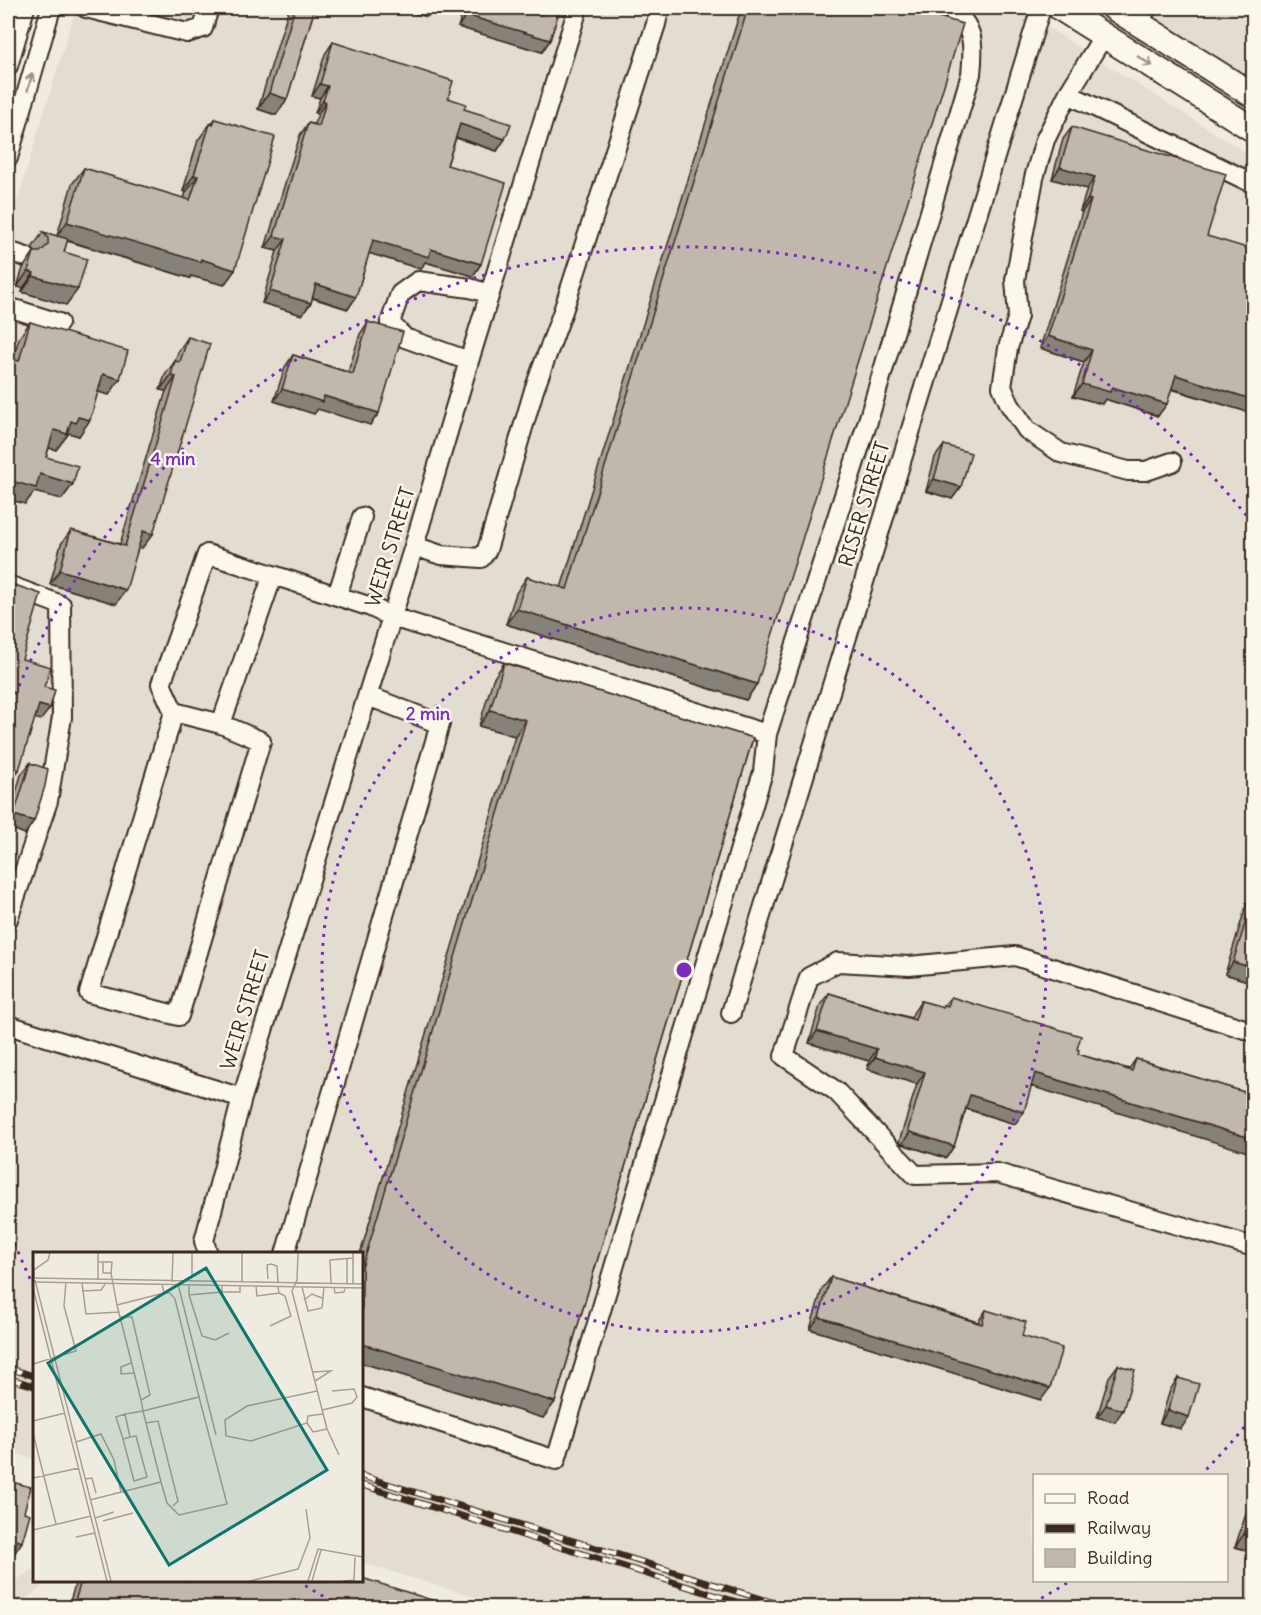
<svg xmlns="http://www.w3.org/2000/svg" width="1261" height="1615" font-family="Delius,sans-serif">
<rect width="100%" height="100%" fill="#f0ebe0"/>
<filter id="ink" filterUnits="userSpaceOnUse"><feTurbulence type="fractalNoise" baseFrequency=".0167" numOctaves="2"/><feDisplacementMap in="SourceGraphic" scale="12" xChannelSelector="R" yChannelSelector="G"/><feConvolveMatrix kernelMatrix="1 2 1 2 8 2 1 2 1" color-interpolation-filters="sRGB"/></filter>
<g filter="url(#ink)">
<path fill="#e2dcd1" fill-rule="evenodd" d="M 76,8 L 1017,8 L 1253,157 L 1253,1607 L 509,1607 L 362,1563 L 362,1254 L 34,1254 L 34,1459 L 8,1451 L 8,231 ZM 1034,1476 L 1226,1476 L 1226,1580 L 1034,1580 Z
M 1134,8 L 1253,8 L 1253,80 Z
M 34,1569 L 34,1580 L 51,1581 L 14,1607 L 8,1607 L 8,1585 Z"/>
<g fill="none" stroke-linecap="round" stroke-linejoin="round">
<g stroke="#3b2a1e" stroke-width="22">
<path id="minor" d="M 86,8 L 187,33 L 203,28 L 209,8
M 1138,23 L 1147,8
M 1104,35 L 1068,94 L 1254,184
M 8,66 L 25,8
M 1068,94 L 1045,140 L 1034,178 L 1015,280 L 1018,316 L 1008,348 L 1002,387 L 1010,405 L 1027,430 L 1061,453 L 1128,471 L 1146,471 L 1172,462
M 8,158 L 51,8
M 8,251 L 26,257
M 8,307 L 59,323
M 469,361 L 405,338 L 390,323 L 400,294 L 418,281 L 470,288 L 490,294
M 414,546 L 441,555 L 481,558 L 487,550 L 534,390 L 563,311 L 656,24 L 659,10 L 658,8
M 8,585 L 61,605 L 62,717 L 48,801 L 8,919
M 337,596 L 362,517
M 174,712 L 161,684 L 207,554 L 273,575
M 221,724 L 174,712 L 89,993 L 179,1016 L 261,741 L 221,724 L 273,575 L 371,607 L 392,617 L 767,734 L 763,772 L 556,1460 L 362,1397
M 767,734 L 868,421 L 971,74 C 974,46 975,25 949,8
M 731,1013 L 1041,8
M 8,1025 L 242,1098
M 1254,1032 L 1015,956 L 909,966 L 838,962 L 809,977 L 784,1056 L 836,1091 L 915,1175 L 997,1173 L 1254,1247
M 208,1254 L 204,1241 L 242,1098 L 414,546 L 469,361 L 578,8
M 285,1254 L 440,724 L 368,696"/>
</g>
<g stroke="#3b2a1e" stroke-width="28">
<path id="major" d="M 1060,8 L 1254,130
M 1114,8 L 1254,96"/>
</g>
<use href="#minor" stroke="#fbf7ec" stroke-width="18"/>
<use href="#major" stroke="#fbf7ec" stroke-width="24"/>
<g stroke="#3b2a1e" stroke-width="7">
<path id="rail" d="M 8,1368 L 34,1376
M 8,1378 L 34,1386
M 362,1476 L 791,1608
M 362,1485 L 756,1608"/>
</g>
<use href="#rail" stroke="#fbf7ec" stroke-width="4.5" stroke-dasharray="14" stroke-linecap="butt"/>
</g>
<path fill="#a59e95" stroke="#3b2a1e" stroke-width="1.5" d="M 289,8 L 315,8 L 287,99 L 276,115 L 258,109 Z
M 464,8 L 518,8 L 538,13 L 540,8 L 560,8 L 550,40 L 542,52 L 458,27 Z
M 736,8 L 908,8 L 757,684 L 746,700 L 506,624 L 516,593 L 527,577 L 561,588 L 741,9 Z
M 333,42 L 448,98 L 464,109 L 505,139 L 497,151 L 456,138 L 447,165 L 481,264 L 473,276 L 425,262 L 421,269 L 369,253 L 356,297 L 348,309 L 312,298 L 311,303 L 302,315 L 262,303 L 277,251 L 265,248 L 300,135 L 308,123 L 314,124 L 318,114 L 315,113 L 320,98 L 312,96 L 325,54 Z
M 215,119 L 235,270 L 224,285 L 191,276 L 190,278 L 67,241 L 64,252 L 78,289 L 66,305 L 22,292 L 23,288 L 17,287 L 23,268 L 34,252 L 35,252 L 32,248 L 43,232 L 57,236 L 72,184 L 84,168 L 184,199 L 186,192 L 183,191 L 198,140 L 210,124 L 211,124 Z
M 1072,127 L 1207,236 L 1254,414 L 1171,389 L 1158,416 L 1105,399 L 1102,404 L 1073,396 L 1084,362 L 1040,348 L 1082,212 L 1080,211 L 1087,189 L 1052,179 L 1063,139 Z
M 30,322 L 120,379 L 109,395 L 98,392 L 79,436 L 69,433 L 56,450 L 49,448 L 46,457 L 73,484 L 62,499 L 34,492 L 25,504 L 8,499 L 8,358 L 13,359 L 19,338 Z
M 368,322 L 379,413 L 370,425 L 318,409 L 314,414 L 274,401 L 285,367 L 293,355 L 348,372 L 360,334 Z
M 188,337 L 153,534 L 142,548 L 138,547 L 116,604 L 50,584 L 61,544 L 71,530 L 120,544 L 166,391 L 160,390 L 165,375 L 175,361 L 178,352 Z
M 944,445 L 961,487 L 952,499 L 926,491 L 935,457 Z
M 504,663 L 753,738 L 555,1402 L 543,1418 L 362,1363 L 362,1254 L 360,1254 L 515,736 L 479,726 L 493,679 Z
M 30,763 L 25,834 L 8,827 L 8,820 L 21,775 Z
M 1254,880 L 1254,983 L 1225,974 Z
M 829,993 L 911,1018 L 913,1013 L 921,1001 L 942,1007 L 943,1005 L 944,1005 L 951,997 L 1077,1049 L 1078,1054 L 1129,1069 L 1136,1059 L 1254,1095 L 1031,1087 L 1015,1124 L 966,1109 L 954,1146 L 946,1158 L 902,1144 L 899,1142 L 917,1084 L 867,1069 L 869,1061 L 809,1043 L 820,1005 Z
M 1254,1202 L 1254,1227 L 1247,1225 Z
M 831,1277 L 978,1322 L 986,1310 L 1022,1336 L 1041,1400 L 810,1329 L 822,1289 Z
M 1118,1365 L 1115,1422 L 1097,1417 L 1109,1377 Z
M 1178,1378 L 1181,1429 L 1160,1423 L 1170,1390 Z
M 1254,1490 L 1254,1552 L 1235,1547 Z
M 76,1581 L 362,1581 L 457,1608 L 68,1608 Z"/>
<path fill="#868179" stroke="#3b2a1e" stroke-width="1.5" d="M 395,8 L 434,8 L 427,17 Z
M 466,15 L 550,40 L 542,52 L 458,27 Z
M 320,84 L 328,86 L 320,98 L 312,96 Z
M 269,93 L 287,99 L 276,115 L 258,109 Z
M 323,101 L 326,102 L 318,114 L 315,113 Z
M 460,124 L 505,139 L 497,151 L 452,136 Z
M 1060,167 L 1095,177 L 1087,189 L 1052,179 Z
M 194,175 L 198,176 L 186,192 L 183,191 Z
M 1088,199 L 1091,200 L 1082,212 L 1080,211 Z
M 67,222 L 201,259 L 235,270 L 224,285 L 191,276 L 190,278 L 56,237 Z
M 274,236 L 286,239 L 277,251 L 265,248 Z
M 373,240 L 431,249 L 481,264 L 473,276 L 425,262 L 421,269 L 365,252 Z
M 28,271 L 34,273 L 23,288 L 17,287 Z
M 33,276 L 78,289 L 66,305 L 22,292 Z
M 316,284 L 356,297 L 348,309 L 308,296 Z
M 270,291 L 311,303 L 302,315 L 262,303 Z
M 1048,336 L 1092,350 L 1084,362 L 1040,348 Z
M 103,374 L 120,379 L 109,395 L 92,390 Z
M 171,375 L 176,377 L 166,391 L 160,390 Z
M 1176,375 L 1254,400 L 1254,414 L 1167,387 Z
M 1082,384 L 1112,387 L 1167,404 L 1158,416 L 1105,399 L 1102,404 L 1073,396 Z
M 282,389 L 324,396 L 379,413 L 370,425 L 318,409 L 314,414 L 274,401 Z
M 78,417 L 90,420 L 79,436 L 69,433 L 56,450 L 43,446 L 54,430 Z
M 40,474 L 73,484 L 62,499 L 34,492 L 25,504 L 8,499 L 8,480 Z
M 934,479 L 961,487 L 952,499 L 926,491 Z
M 143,531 L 153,534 L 142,548 L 133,546 Z
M 60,570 L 126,590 L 116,604 L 50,584 Z
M 517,609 L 757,684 L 746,700 L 506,624 Z
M 39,705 L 50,708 L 41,720 L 30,717 Z
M 490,710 L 526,720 L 515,736 L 479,726 Z
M 8,767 L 19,770 L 11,782 L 8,781 Z
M 14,815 L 34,821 L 25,834 L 8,827 L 8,824 Z
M 1233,962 L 1254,968 L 1254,983 L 1225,974 Z
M 817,1031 L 877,1049 L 869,1061 L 809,1043 Z
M 875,1057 L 925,1072 L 917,1084 L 867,1069 Z
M 1035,1073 L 1254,1139 L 1254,1154 L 1027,1085 Z
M 970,1095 L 1024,1112 L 1015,1124 L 961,1107 Z
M 910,1132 L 954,1146 L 946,1158 L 902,1144 Z
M 1254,1215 L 1254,1227 L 1247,1225 Z
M 819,1317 L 1050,1388 L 1041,1400 L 810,1329 Z
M 362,1344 L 555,1402 L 543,1418 L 362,1363 Z
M 1106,1405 L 1123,1410 L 1115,1422 L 1097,1417 Z
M 1168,1410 L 1189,1417 L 1181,1429 L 1160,1423 Z
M 1244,1534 L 1254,1538 L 1254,1552 L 1235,1547 Z
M 17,1540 L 22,1542 L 14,1554 L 12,1553 L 8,1560 L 8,1549 Z"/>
<path fill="#c0b8ad" stroke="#3b2a1e" stroke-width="1.5" d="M 295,8 L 315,8 L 287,99 L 269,93 Z
M 469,8 L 518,8 L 542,15 L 545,8 L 560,8 L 550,40 L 466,15 Z
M 748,8 L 908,8 L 963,24 L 757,684 L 517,609 L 527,577 L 567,589 Z
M 333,42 L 453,81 L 448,98 L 466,104 L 464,109 L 511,124 L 505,139 L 460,124 L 447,165 L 506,183 L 481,264 L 431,249 L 429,257 L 373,240 L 356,297 L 316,284 L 311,303 L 270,291 L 286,239 L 274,236 L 308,123 L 319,126 L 326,102 L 323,101 L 328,86 L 320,84 Z
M 215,119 L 275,137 L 235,270 L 201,259 L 201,262 L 67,222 L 84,168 L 190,200 L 198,176 L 194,175 L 210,124 L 213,125 Z
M 1072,127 L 1226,174 L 1207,236 L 1254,250 L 1254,400 L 1176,375 L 1167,404 L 1112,387 L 1110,392 L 1082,384 L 1092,350 L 1048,336 L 1091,200 L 1088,199 L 1095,177 L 1060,167 Z
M 43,232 L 68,239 L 64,252 L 87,259 L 78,289 L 33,276 L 34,273 L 28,271 L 34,252 L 40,252 L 48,245 L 48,238 Z
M 30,322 L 128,351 L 120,379 L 103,374 L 90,420 L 78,417 L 76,423 L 71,421 L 67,434 L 54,430 L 46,457 L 78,466 L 73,484 L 40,474 L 36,488 L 8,480 L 8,358 L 19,361 Z
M 368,322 L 403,332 L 379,413 L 324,396 L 323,402 L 282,389 L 293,355 L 353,374 Z
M 188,337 L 210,344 L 153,534 L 143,531 L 126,590 L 60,570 L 71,530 L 125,546 L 176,377 L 171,375 L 175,361 L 180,362 Z
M 944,445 L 971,453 L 961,487 L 934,479 Z
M 8,578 L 12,584 L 41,594 L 22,659 L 51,667 L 44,687 L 55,690 L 50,708 L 39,705 L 19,770 L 8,767 Z
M 504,663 L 753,738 L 555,1402 L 362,1344 L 362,1268 L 526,720 L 490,710 Z
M 30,763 L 48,769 L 45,786 L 34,821 L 14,815 Z
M 1254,896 L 1254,968 L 1233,962 Z
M 829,993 L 915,1020 L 921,1001 L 943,1007 L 943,1005 L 948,1006 L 951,997 L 1081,1036 L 1077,1049 L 1079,1050 L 1078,1054 L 1132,1071 L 1136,1059 L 1254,1095 L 1254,1139 L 1035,1073 L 1024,1112 L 970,1095 L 954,1146 L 910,1132 L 908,1130 L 925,1072 L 875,1057 L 877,1049 L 817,1031 Z
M 831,1277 L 982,1324 L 986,1310 L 1026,1322 L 1022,1336 L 1062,1348 L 1050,1388 L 819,1317 Z
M 1118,1365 L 1135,1370 L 1123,1410 L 1106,1405 Z
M 1178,1378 L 1199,1384 L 1189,1417 L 1168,1410 Z
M 8,1481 L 31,1487 L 24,1512 L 30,1514 L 22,1542 L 17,1540 L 14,1551 L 8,1549 Z
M 1254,1504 L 1254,1538 L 1244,1534 Z
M 362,1578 L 457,1608 L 73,1608 L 81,1581 L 362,1581 Z"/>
<defs><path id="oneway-shaft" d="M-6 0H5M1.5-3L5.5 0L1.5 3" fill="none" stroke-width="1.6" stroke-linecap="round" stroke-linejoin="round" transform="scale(1.5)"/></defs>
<g stroke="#9b9085">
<use href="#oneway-shaft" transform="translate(1145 61) rotate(32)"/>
<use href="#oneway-shaft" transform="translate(30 82) rotate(-74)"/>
</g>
</g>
<g fill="none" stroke="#7b2cbf" stroke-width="3" stroke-dasharray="3 6">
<circle cx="684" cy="970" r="362"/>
<path d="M1250 1420A723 723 0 0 1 1204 1472M1067 1583A723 723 0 0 1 1029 1605M339 1605A723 723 0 0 1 301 1583M34 1287A723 723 0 0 1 9 1229M9 711A723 723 0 0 1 1250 520"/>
</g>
<g text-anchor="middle" stroke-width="5" stroke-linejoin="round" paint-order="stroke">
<g font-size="20" fill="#3b2a1e" stroke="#fbf7ec">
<text transform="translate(864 504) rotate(-73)" y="7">RISER STREET</text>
<text transform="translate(390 547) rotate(-73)" y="7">WEIR STREET</text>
<text transform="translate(245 1010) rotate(-73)" y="7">WEIR STREET</text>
</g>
</g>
<g transform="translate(33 1252)">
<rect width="330" height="330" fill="#f0ebe0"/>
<path fill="none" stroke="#a89e92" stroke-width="1.5" d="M 265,1 L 264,28 L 259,39 L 294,177 L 306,203M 65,10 L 70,10 L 70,21 L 78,21 L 84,53 L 108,148 L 110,159 L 113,171 L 128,230 L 134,251 L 146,263 L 194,252 L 166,145 L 110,159 L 92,162 L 97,185 L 103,184 L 114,225 L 101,229 L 90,187 L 97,185M 70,10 L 79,10 L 78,21M 238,12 L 244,14 L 245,30M 159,23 L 159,1M 0,26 L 330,32M 1,26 L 1,18 L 15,8 L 17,1M 65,27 L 65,1M 235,27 L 234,13 L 238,12M 2,28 L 78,329M 0,30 L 330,36M 139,30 L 140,1M 209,30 L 209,1M 49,31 L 53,62 L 86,60M 298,31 L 297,8 L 320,6M 145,32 L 183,183M 156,32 L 156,43 L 189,40M 314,32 L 314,6M 320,32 L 320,1M 189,33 L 189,40 L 207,40 L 207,34M 223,34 L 224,44 L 246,41 L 245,35M 269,35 L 275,59 L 289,56 L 291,35M 0,36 L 74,329M 301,36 L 302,41 L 311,40 L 312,36M 49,39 L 68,38 L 73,31M 131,41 L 137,41 L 142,47 L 166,145M 156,43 L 169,84 L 182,88 L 196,81M 271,48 L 279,42 L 289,46M 84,53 L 131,41 L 129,32M 87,65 L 99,65 L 117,143 L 108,148M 237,74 L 258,64 L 252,44 L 246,41M 98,111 L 88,115 L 88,122 L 101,121M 0,112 L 43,99 L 31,54 L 33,30M 279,120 L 298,119 L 282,129M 284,139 L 214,154 L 192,168 L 193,184 L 218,189 L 274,171 L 275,164 L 290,162M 289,158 L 319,151 L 324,145 L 321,137 L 299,139M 0,169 L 32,161M 113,171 L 125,169 L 145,249 L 140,254M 274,171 L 280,180 L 294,177M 0,181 L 23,272M 90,187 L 83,165 L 92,162M 43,190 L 68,182 L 81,208 L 88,240M 0,226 L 46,216M 52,227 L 59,226 L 63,241M 57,248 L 128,230M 62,266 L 81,260M 70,269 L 100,261M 0,278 L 58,264M 43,285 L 62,281M 217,329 L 265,317 L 277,286 L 273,257M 275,329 L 285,297 L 330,305M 279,329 L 288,298M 310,329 L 321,328 L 322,305"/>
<path fill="#0f766e" fill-opacity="0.15" stroke="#0f766e" stroke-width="3" d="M 173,16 L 294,218 L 136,313 L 15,111 Z"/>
<rect width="330" height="330" fill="none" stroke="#3b2a1e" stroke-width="3"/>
</g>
<circle cx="684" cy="970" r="9" fill="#7b2cbf" stroke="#fbf7ec" stroke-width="3"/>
<g font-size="18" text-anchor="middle" font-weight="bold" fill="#7b2cbf" stroke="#fbf7ec" stroke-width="5" stroke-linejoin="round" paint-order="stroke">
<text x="173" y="465">4 min</text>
<text x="428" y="720">2 min</text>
</g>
<rect width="1261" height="1615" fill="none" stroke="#fbf7ec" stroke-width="30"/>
<rect x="15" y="15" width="1231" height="1585" fill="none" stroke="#3b2a1e" stroke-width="2" filter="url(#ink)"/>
<rect x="1033" y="1474" width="195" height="108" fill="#fbf7ec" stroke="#aea59a" stroke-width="1.5"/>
<rect x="1045" y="1494" width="30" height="9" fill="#fbf7ec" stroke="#aea59a" stroke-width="1.5"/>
<text x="1087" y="1504" font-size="18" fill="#3b2a1e">Road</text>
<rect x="1045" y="1524" width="30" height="9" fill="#3b2a1e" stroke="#aea59a" stroke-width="1.5"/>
<text x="1087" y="1534" font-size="18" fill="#3b2a1e">Railway</text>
<rect x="1045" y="1549" width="30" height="18" fill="#c0b8ad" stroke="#aea59a" stroke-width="1.5"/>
<text x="1087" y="1564" font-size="18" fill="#3b2a1e">Building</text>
</svg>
